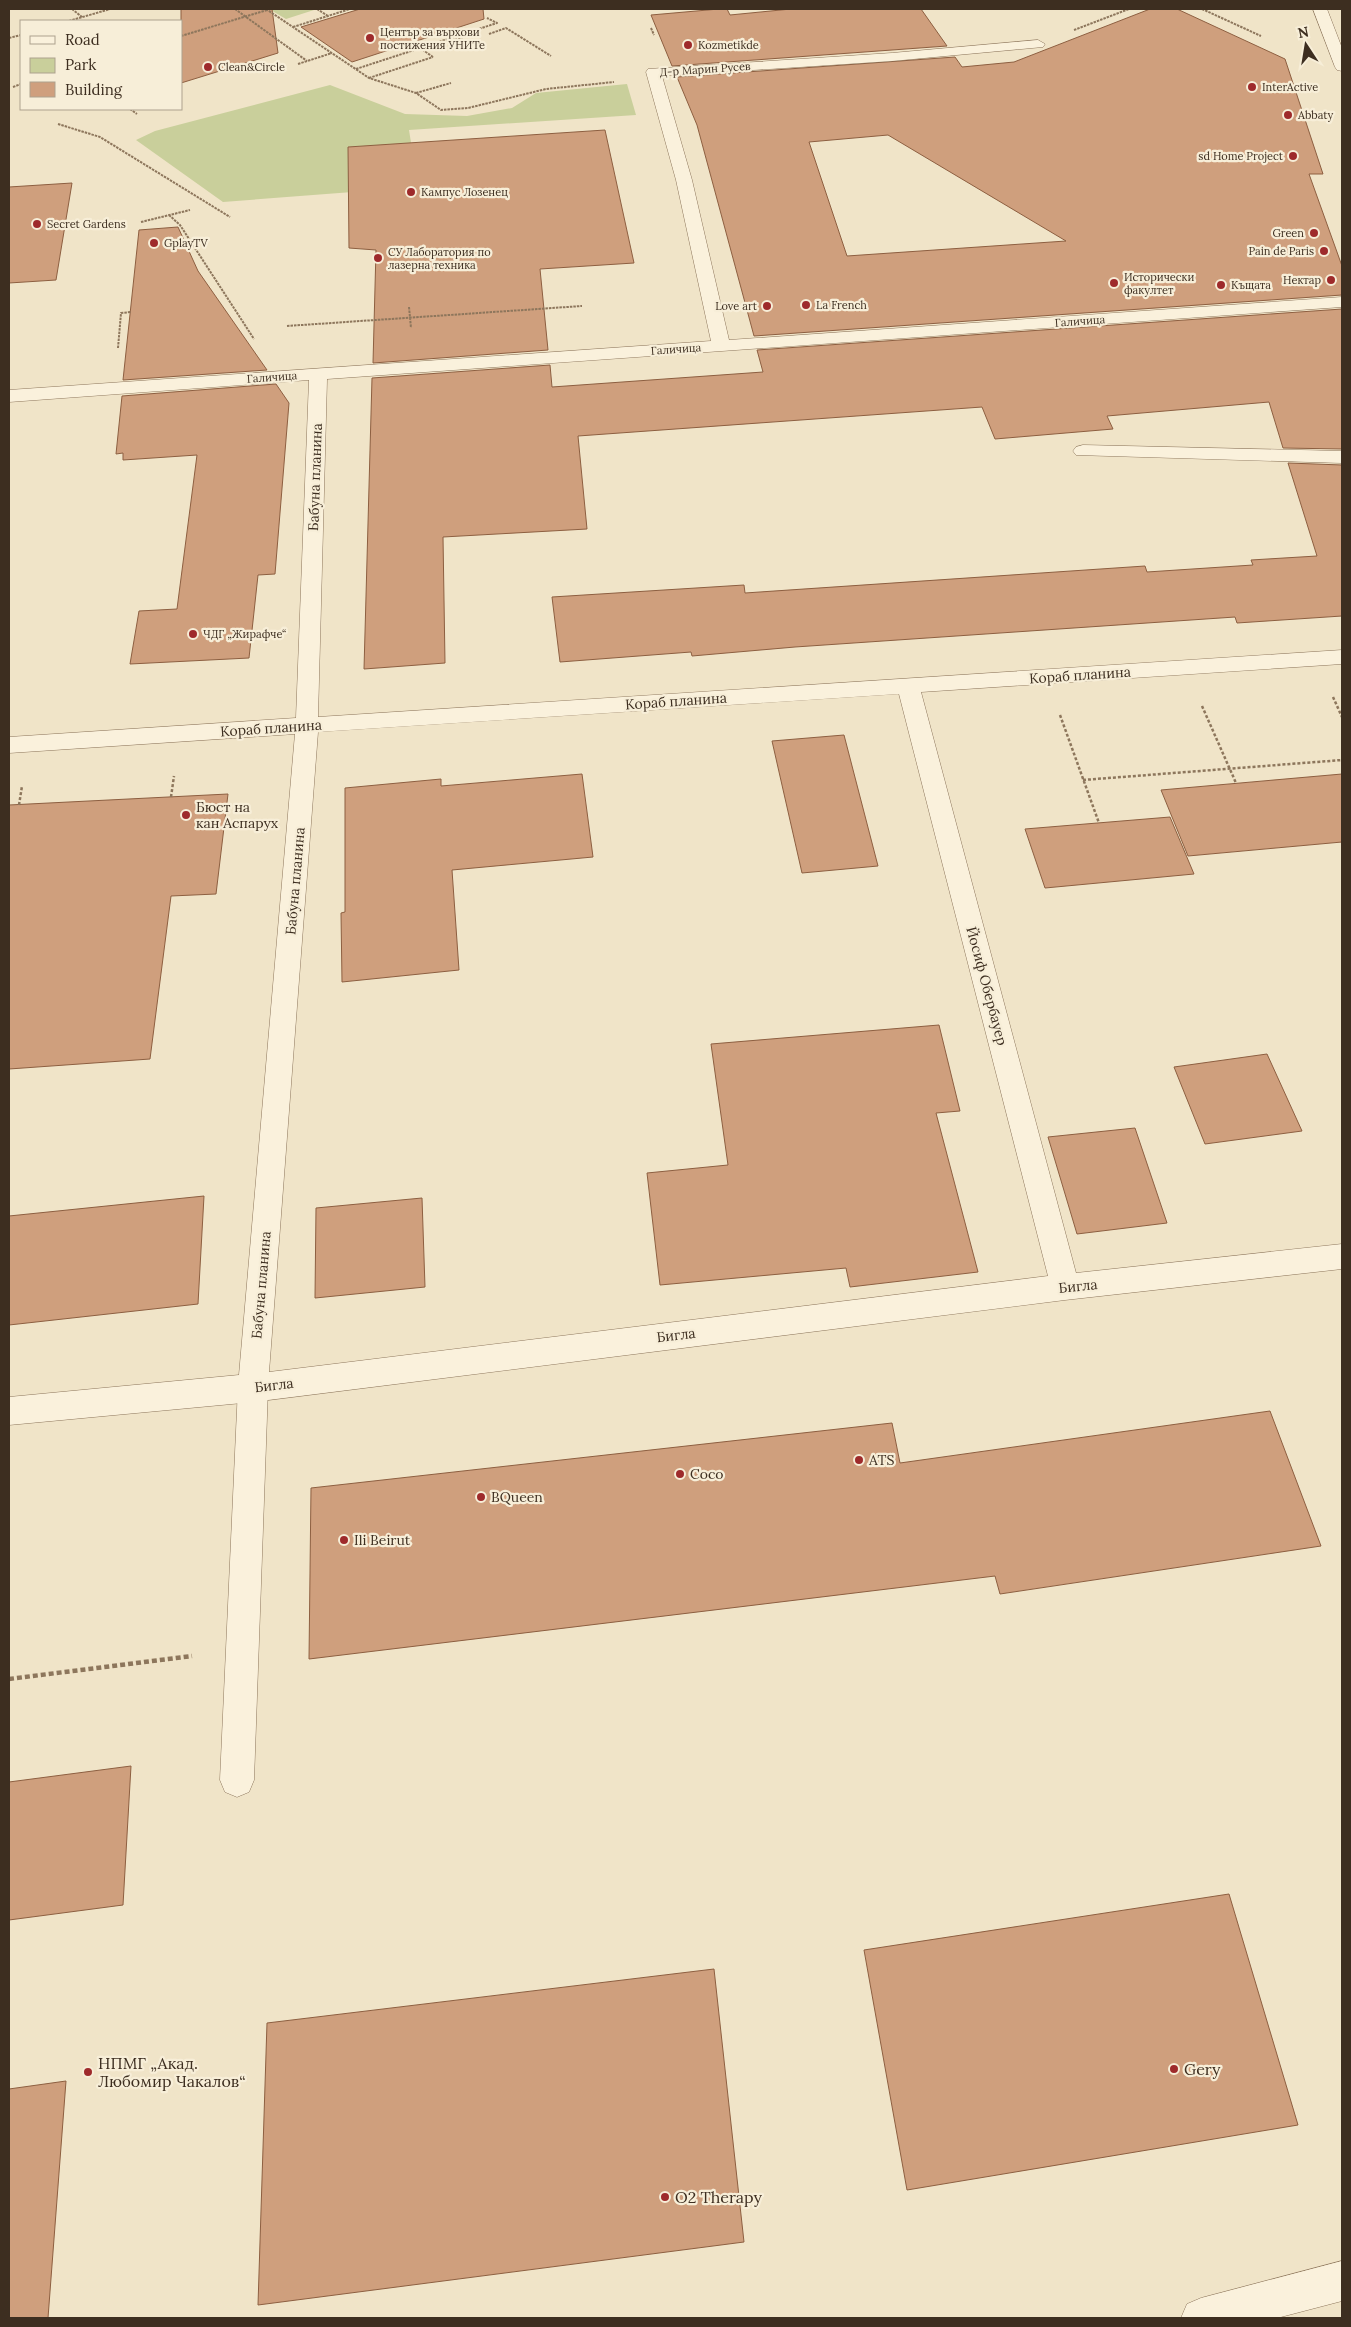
<svg xmlns="http://www.w3.org/2000/svg" width="1351" height="2327" font-family="Lora,serif">
<rect width="100%" height="100%" fill="#f0e4c8"/>
<path fill="#c9cf9b" d="M 269,9 L 311,9 L 314,10 L 286,19 Z
M 627,84 L 636,115 L 409,130 L 418,187 L 223,202 L 136,140 L 155,131 L 330,85 L 405,114 L 467,116 L 512,108 L 536,93 Z"/>
<path fill="#cf9f7d" stroke="#8d5f41" fill-rule="evenodd" d="M 181,9 L 272,9 L 278,53 L 181,83 Z
M 360,9 L 483,9 L 484,19 L 352,62 L 301,27 Z
M 719,9 L 727,9 L 730,15 L 791,9 L 921,9 L 947,46 L 672,66 L 651,15 Z
M 1150,9 L 1177,9 L 1285,59 L 1323,174 L 1309,174 L 1342,266 L 1342,295 L 754,336 L 697,125 L 677,77 L 955,57 L 962,67 L 1014,62 ZM 888,135 L 1066,241 L 847,256 L 809,142 Z
M 605,130 L 634,263 L 540,269 L 548,350 L 373,363 L 376,250 L 349,248 L 348,147 Z
M 72,183 L 56,280 L 9,283 L 9,187 Z
M 178,227 L 198,271 L 267,370 L 123,380 L 139,230 Z
M 1342,309 L 1342,449 L 1283,448 L 1269,402 L 1107,416 L 1113,429 L 995,439 L 982,407 L 578,436 L 587,529 L 443,537 L 445,663 L 364,669 L 372,378 L 550,365 L 552,387 L 763,372 L 757,350 Z
M 276,384 L 289,403 L 275,574 L 258,575 L 249,658 L 130,664 L 139,611 L 177,609 L 197,455 L 123,460 L 123,453 L 116,454 L 122,396 Z
M 1288,463 L 1342,465 L 1342,616 L 1237,623 L 1235,617 L 795,647 L 692,656 L 691,652 L 560,662 L 552,597 L 744,585 L 745,593 L 1145,566 L 1147,572 L 1253,565 L 1251,560 L 1317,556 Z
M 844,735 L 878,866 L 802,873 L 772,741 Z
M 582,774 L 593,857 L 452,870 L 459,970 L 342,982 L 341,913 L 345,912 L 345,788 L 441,779 L 441,786 Z
M 1342,774 L 1342,842 L 1188,856 L 1161,790 Z
M 228,794 L 216,894 L 171,896 L 150,1059 L 9,1069 L 9,805 Z
M 1170,817 L 1194,874 L 1045,888 L 1025,829 Z
M 939,1025 L 960,1111 L 936,1113 L 978,1272 L 850,1287 L 846,1268 L 660,1285 L 647,1173 L 728,1165 L 711,1044 Z
M 1267,1054 L 1302,1131 L 1205,1144 L 1174,1067 Z
M 1135,1128 L 1167,1223 L 1077,1234 L 1048,1137 Z
M 204,1196 L 198,1304 L 9,1325 L 9,1216 Z
M 422,1198 L 425,1287 L 315,1298 L 316,1208 Z
M 1270,1411 L 1321,1546 L 1000,1594 L 995,1576 L 309,1659 L 311,1488 L 892,1423 L 900,1463 Z
M 131,1766 L 123,1905 L 9,1920 L 9,1782 Z
M 1229,1894 L 1298,2125 L 907,2190 L 864,1950 Z
M 714,1969 L 744,2242 L 258,2305 L 267,2023 Z
M 66,2081 L 48,2318 L 9,2318 L 9,2089 Z"/>
<g fill="none" stroke-linecap="round" stroke-linejoin="round">
<g stroke="#8d765c" stroke-width="1">
<path id="service" d="M 1083,445 L 1342,451 L 1342,463 L 1076,455 L 1073,451 L 1076,447 Z
M 253,1374 L 264,1378 L 268,1388 L 254,1780 L 249,1792 L 237,1797 L 225,1792 L 220,1780 L 238,1388 L 242,1378 Z"/>
</g>
<g stroke="#8d765c" stroke-width="1">
<path id="minor" d="M 1313,9 L 1327,9 L 1342,48 L 1342,71 L 1337,70 L 1335,67 Z
M 1038,40 L 1045,44 L 1043,47 L 892,61 L 662,76 L 692,180 L 729,340 L 1342,297 L 1342,307 L 327,379 L 318,717 L 1342,650 L 1342,664 L 921,692 L 1076,1273 L 1342,1244 L 1342,1269 L 1065,1300 L 253,1402 L 9,1425 L 9,1397 L 239,1375 L 295,734 L 9,753 L 9,737 L 296,718 L 309,380 L 9,402 L 9,390 L 711,341 L 676,180 L 646,72 L 648,69 L 892,53 ZM 899,694 L 1048,1276 L 269,1372 L 318,732 Z
M 1342,2261 L 1342,2301 L 1277,2318 L 1181,2318 L 1187,2304 L 1201,2298 Z"/>
</g>
<path stroke="#8d765c" stroke-width="2" stroke-dasharray="2.5 1" stroke-linecap="butt" d="M 72,9 L 82,17
M 235,9 L 307,61
M 266,9 L 369,78 L 416,93 L 441,110 L 468,108 L 546,89 L 614,82
M 317,9 L 328,16
M 1202,9 L 1261,36
M 69,21 L 110,9
M 293,27 L 350,9
M 651,28 L 654,35
M 1074,30 L 1129,9
M 489,34 L 506,28 L 551,56
M 181,36 L 267,10
M 9,38 L 21,35
M 433,57 L 423,50 L 475,33 L 473,31
M 298,64 L 332,53
M 356,69 L 497,23 L 487,18
M 369,78 L 433,57
M 13,87 L 21,84
M 416,93 L 451,83
M 130,109 L 137,114
M 58,124 L 100,137 L 230,217
M 169,215 L 180,225 L 254,339
M 141,222 L 190,210
M 409,307 L 411,328
M 287,326 L 582,306
M 118,348 L 121,313 L 131,312"/>
<path stroke="#8d765c" stroke-width="2.5" stroke-dasharray="3 2" stroke-linecap="butt" d="M 1333,697 L 1342,717
M 1202,706 L 1236,783
M 1060,715 L 1099,823
M 1083,780 L 1342,760
M 171,797 L 174,776
M 19,805 L 22,786"/>
<path stroke="#8d765c" stroke-width="4.5" stroke-dasharray="5 3" stroke-linecap="butt" d="M 9,1679 L 192,1656"/>
<use href="#service" fill="#faf1dc" fill-rule="evenodd"/>
<use href="#minor" fill="#faf1dc" fill-rule="evenodd"/>
</g>
<g fill="#9e2a2b" stroke="#f7eed8" stroke-width="2">
<circle cx="370" cy="38" r="5"/>
<circle cx="688" cy="45" r="5"/>
<circle cx="208" cy="67" r="5"/>
<circle cx="1252" cy="87" r="5"/>
<circle cx="1288" cy="115" r="5"/>
<circle cx="1293" cy="156" r="5"/>
<circle cx="411" cy="192" r="5"/>
<circle cx="37" cy="224" r="5"/>
<circle cx="1314" cy="233" r="5"/>
<circle cx="154" cy="243" r="5"/>
<circle cx="1324" cy="251" r="5"/>
<circle cx="378" cy="258" r="5"/>
<circle cx="1331" cy="280" r="5"/>
<circle cx="1114" cy="283" r="5"/>
<circle cx="1221" cy="285" r="5"/>
<circle cx="806" cy="305" r="5"/>
<circle cx="767" cy="306" r="5"/>
<circle cx="193" cy="634" r="5"/>
<circle cx="186" cy="815" r="5"/>
<circle cx="859" cy="1460" r="5"/>
<circle cx="680" cy="1474" r="5"/>
<circle cx="481" cy="1497" r="5"/>
<circle cx="344" cy="1540" r="5"/>
<circle cx="1174" cy="2069" r="5"/>
<circle cx="88" cy="2072" r="5"/>
<circle cx="665" cy="2197" r="5"/>
</g>
<g text-anchor="middle" stroke-width="4.5" stroke-linejoin="round" paint-order="stroke">
<g font-size="11" fill="#3d2e20" stroke="#f7eed8" text-anchor="start">
<text x="380" y="36">Център за върхови<tspan x="380" dy="13">постижения УНИТе</tspan></text>
<text x="698" y="49">Kozmetikde</text>
<text x="218" y="71">Clean&amp;Circle</text>
<text x="1262" y="91">InterActive</text>
<text x="1298" y="119">Abbaty</text>
<text x="1283" y="160" text-anchor="end">sd Home Project</text>
<text x="421" y="196">Кампус Лозенец</text>
<text x="47" y="228">Secret Gardens</text>
<text x="1304" y="237" text-anchor="end">Green</text>
<text x="164" y="247">GplayTV</text>
<text x="1314" y="255" text-anchor="end">Pain de Paris</text>
<text x="388" y="256">СУ Лаборатория по<tspan x="388" dy="13">лазерна техника</tspan></text>
<text x="1124" y="281">Исторически<tspan x="1124" dy="13">факултет</tspan></text>
<text x="1321" y="284" text-anchor="end">Нектар</text>
<text x="1231" y="289">Къщата</text>
<text x="816" y="309">La French</text>
<text x="757" y="310" text-anchor="end">Love art</text>
<text x="203" y="638">ЧДГ „Жирафче“</text>
</g>
<g font-size="11" fill="#3d2e20" stroke="#f7eed8">
<text transform="translate(705 69) rotate(-4)" y="4">Д-р Марин Русев</text>
<text transform="translate(1080 321) rotate(-4)" y="4">Галичица</text>
<text transform="translate(676 349) rotate(-4)" y="4">Галичица</text>
<text transform="translate(272 377) rotate(-4)" y="4">Галичица</text>
</g>
<g font-size="14" fill="#3d2e20" stroke="#f7eed8">
<text transform="translate(315 477) rotate(-88)" y="5">Бабуна планина</text>
<text transform="translate(1080 675) rotate(-4)" y="5">Кораб планина</text>
<text transform="translate(676 701) rotate(-4)" y="5">Кораб планина</text>
<text transform="translate(271 728) rotate(-4)" y="5">Кораб планина</text>
<text transform="translate(295 881) rotate(-85)" y="5">Бабуна планина</text>
<text transform="translate(987 986) rotate(75)" y="5">Йосиф Обербауер</text>
<text transform="translate(261 1285) rotate(-85)" y="5">Бабуна планина</text>
<text transform="translate(1078 1286) rotate(-6)" y="5">Бигла</text>
<text transform="translate(676 1335) rotate(-7)" y="5">Бигла</text>
<text transform="translate(274 1385) rotate(-7)" y="5">Бигла</text>
</g>
<g font-size="14" fill="#3d2e20" stroke="#f7eed8" text-anchor="start">
<text x="196" y="812">Бюст на<tspan x="196" dy="16">кан Аспарух</tspan></text>
<text x="869" y="1465">ATS</text>
<text x="690" y="1479">Coco</text>
<text x="491" y="1502">BQueen</text>
<text x="354" y="1545">Ili Beirut</text>
</g>
<g font-size="16" fill="#3d2e20" stroke="#f7eed8" text-anchor="start">
<text x="98" y="2069">НПМГ „Акад.<tspan x="98" dy="18">Любомир Чакалов“</tspan></text>
<text x="1184" y="2075">Gery</text>
<text x="675" y="2203">O2 Therapy</text>
</g>
</g>
<rect width="1351" height="2327" fill="none" stroke="#3d2e20" stroke-width="20"/>
<rect x="20" y="20" width="162" height="90" fill="#f7eed8" stroke="#ada18e"/>
<rect x="30" y="36" width="25" height="8" fill="#faf1dc" stroke="#ada18e"/>
<text x="65" y="45" font-size="15" fill="#3d2e20">Road</text>
<rect x="30" y="58" width="25" height="15" fill="#c9cf9b" stroke="#ada18e"/>
<text x="65" y="70" font-size="15" fill="#3d2e20">Park</text>
<rect x="30" y="82" width="25" height="15" fill="#cf9f7d" stroke="#ada18e"/>
<text x="65" y="95" font-size="15" fill="#3d2e20">Building</text>
<g transform="translate(1306 45) rotate(348)" stroke="#f7eed8" stroke-width="4" paint-order="stroke">
<path d="M0-4L9 19L0 12L-9 19Z" fill="#3d2e20"/>
<text y="-8" font-size="14" font-weight="bold" text-anchor="middle" fill="#3d2e20">N</text>
</g>
</svg>
